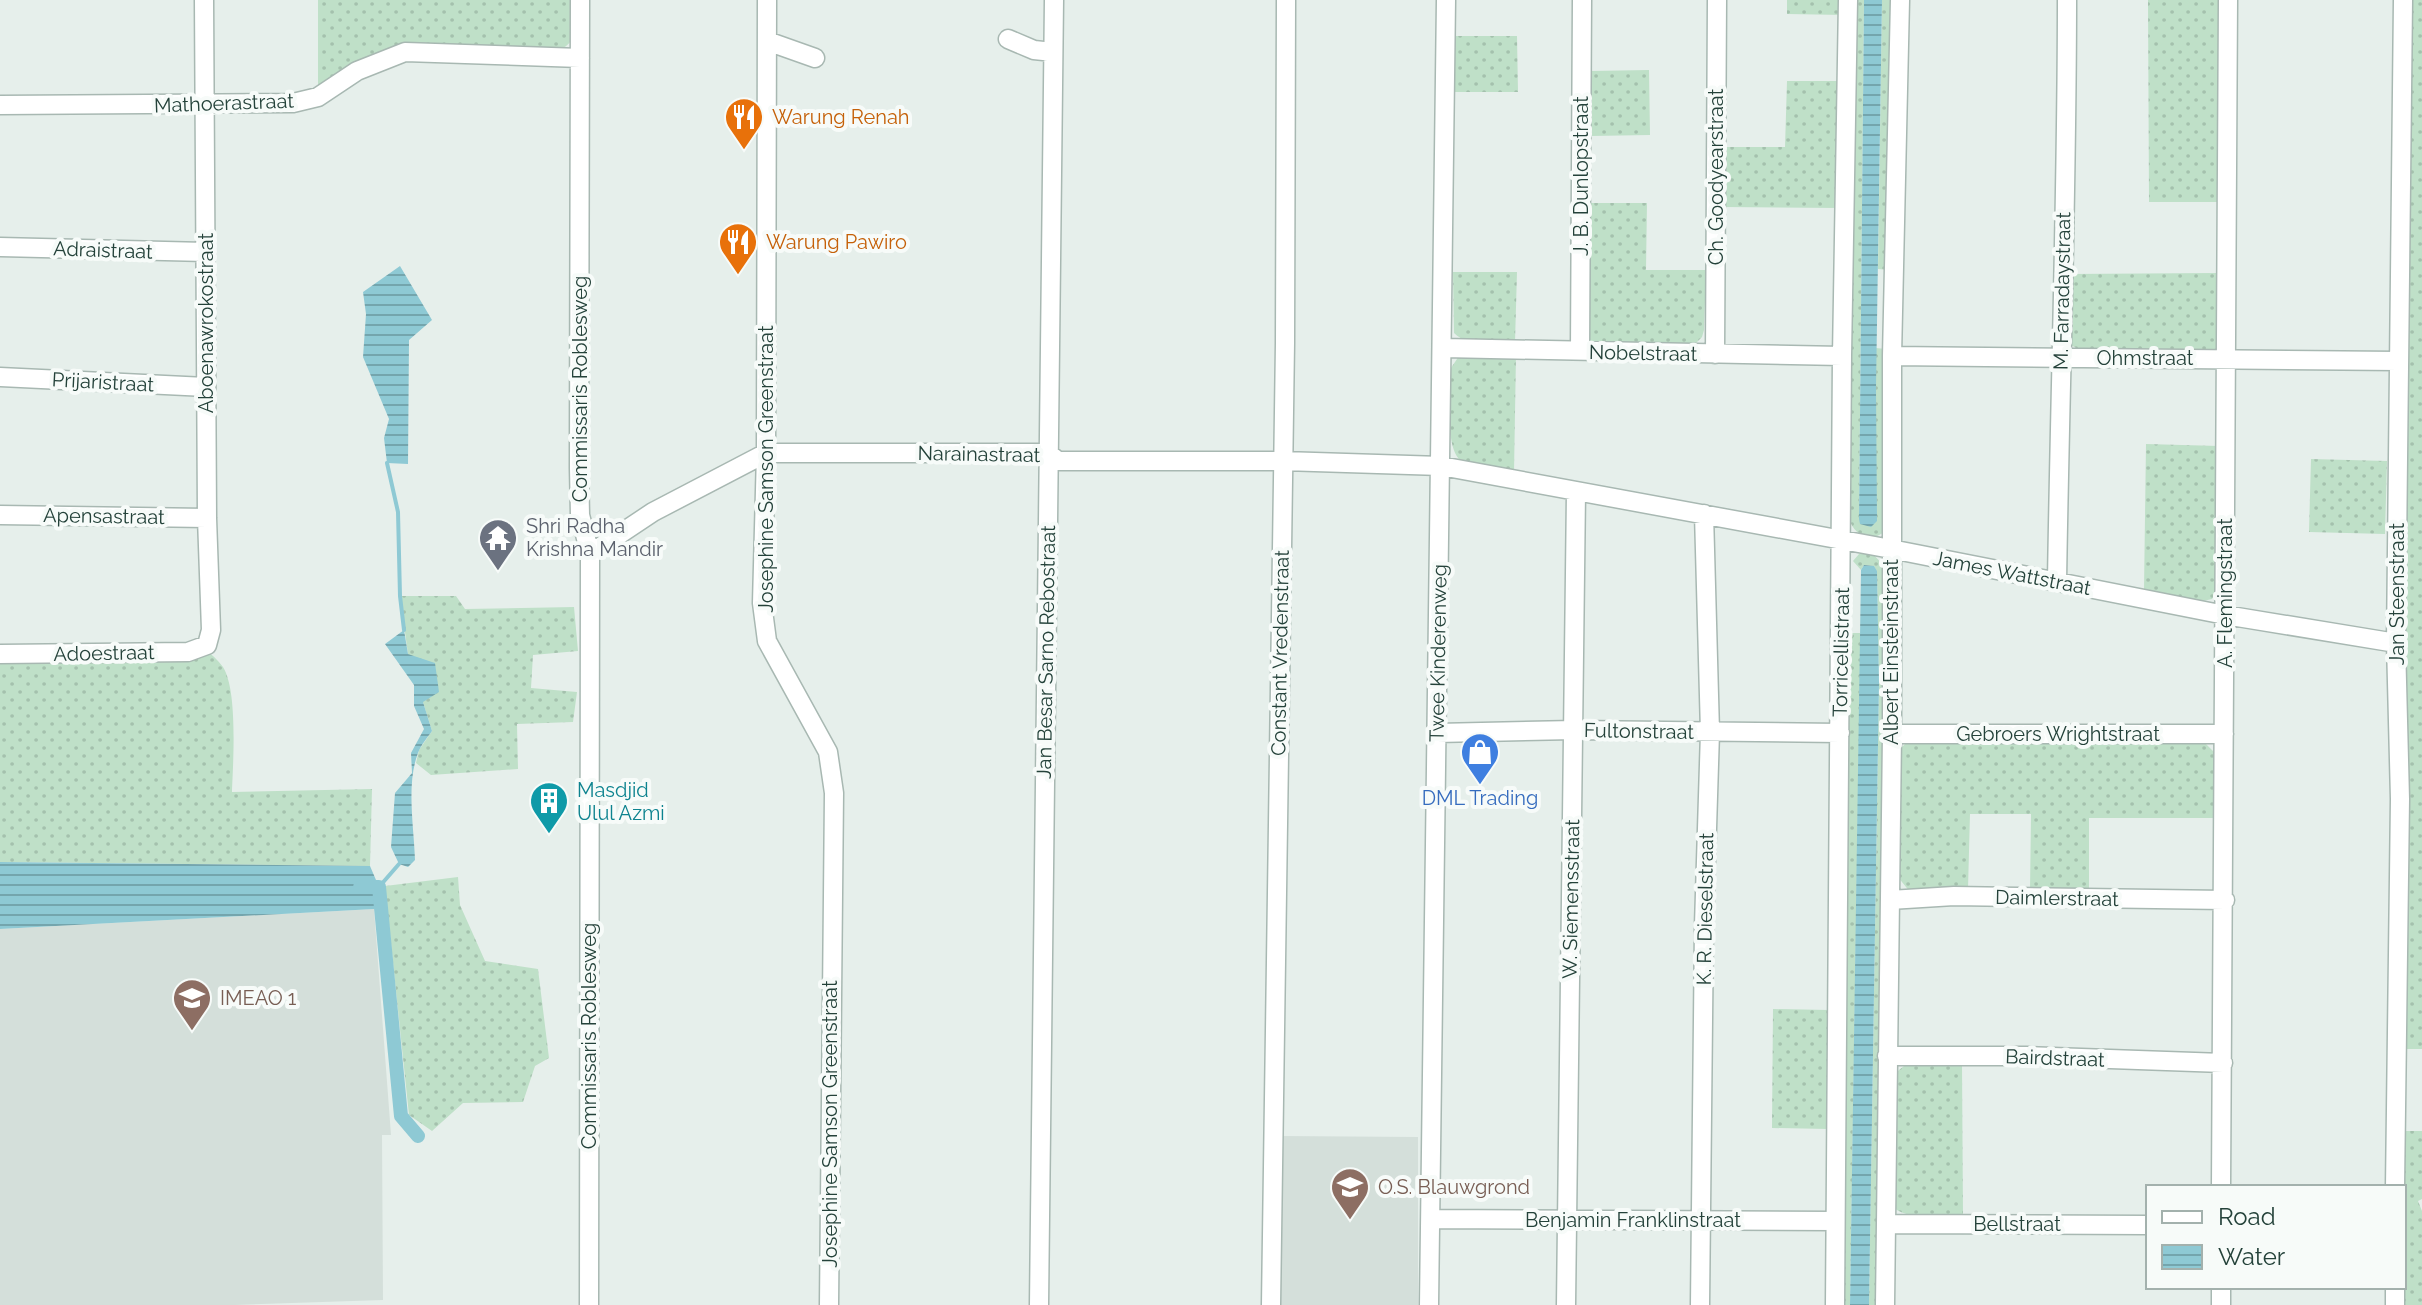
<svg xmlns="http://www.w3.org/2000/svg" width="2422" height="1305" font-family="Raleway,sans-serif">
<defs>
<pattern id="grass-dots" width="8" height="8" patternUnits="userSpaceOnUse" patternTransform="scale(2)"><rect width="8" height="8" fill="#bfe0c8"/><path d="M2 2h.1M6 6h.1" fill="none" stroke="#a4c1ad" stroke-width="1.8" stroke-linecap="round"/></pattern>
<pattern id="water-rules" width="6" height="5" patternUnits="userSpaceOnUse" patternTransform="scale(2)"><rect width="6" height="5" fill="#8ec9d4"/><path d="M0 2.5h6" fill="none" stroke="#74a5ad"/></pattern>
</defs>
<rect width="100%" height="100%" fill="#e6efeb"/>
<path fill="#d4dfda" d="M 374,909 L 391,1135 L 382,1135 L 383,1300 L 235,1305 L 0,1305 L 0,929 Z
M 1281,1136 L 1418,1137 L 1418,1305 L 1280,1305 Z"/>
<path fill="url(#grass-dots)" d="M 318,0 L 574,0 C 574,21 581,43 557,51 L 398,48 L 318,86 Z
M 1787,0 L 1844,0 L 1844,15 L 1787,14 Z
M 1856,0 L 1864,0 L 1859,519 L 1876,388 L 1876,348 L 1886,349 L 1885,531 C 1871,544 1853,535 1849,518 Z
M 1882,0 L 1891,0 L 1889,270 L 1878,269 Z
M 2148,0 L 2220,0 L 2221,202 L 2149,202 Z
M 2407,0 L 2422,0 L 2422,1049 L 2404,1049 Z
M 1455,36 L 1517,36 L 1518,92 L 1455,92 Z
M 1649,70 L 1650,135 L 1591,136 L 1590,71 Z
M 1787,81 L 1841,81 L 1839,208 L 1723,207 L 1724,147 L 1785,147 Z
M 1589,203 L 1647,203 L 1646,270 L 1706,270 L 1704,330 L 1702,337 L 1694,345 L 1591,342 L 1587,338 Z
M 1453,272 L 1517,272 L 1515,342 C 1496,342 1468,348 1454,333 Z
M 2217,273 L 2217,354 L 2081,351 L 2071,345 L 2065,338 L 2067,274 Z
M 1516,355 L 1514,472 C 1498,469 1477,469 1463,462 C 1443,452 1451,389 1451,368 L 1459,356 Z
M 2146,444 L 2219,446 L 2216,592 L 2212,599 L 2203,601 L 2144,590 Z
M 2311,459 L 2387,461 L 2385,534 L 2309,532 Z
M 1859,554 L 1873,554 L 1887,569 L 1876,1305 L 1869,1305 L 1879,683 L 1877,572 L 1874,566 L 1864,565 L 1861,570 L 1853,561 Z
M 400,596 L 456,596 L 465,609 L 574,607 L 578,651 L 533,655 L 531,688 L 577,692 L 573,722 L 517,724 L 518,769 L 431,775 L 416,763 L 419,750 L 432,731 L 408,654 Z
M 1849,633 L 1860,633 L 1860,684 L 1850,1305 L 1841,1305 Z
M 205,649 C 211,654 218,660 223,667 C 238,691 233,763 232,792 L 372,789 L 370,866 L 0,862 L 0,658 Z
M 2203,741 L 2216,754 L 2217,818 L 2089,818 L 2089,891 L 2030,891 L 2031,814 L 1970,814 L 1968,889 L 1910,892 L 1898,877 L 1898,755 L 1902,747 L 1907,742 Z
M 458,877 L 460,905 L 485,961 L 538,969 L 549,1058 L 535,1066 L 523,1102 L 463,1103 L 432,1131 L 409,1115 L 385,886 Z
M 1773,1009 L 1829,1010 L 1828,1129 L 1772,1128 Z
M 1962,1065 L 1963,1216 C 1942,1216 1911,1221 1894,1208 L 1893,1075 L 1904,1066 Z
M 2402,1131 L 2422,1131 L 2422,1199 L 2418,1201 L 2422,1211 L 2422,1305 L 2401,1305 L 2404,1287 Z"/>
<path fill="url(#water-rules)" d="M 1864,0 L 1882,0 L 1876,388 L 1877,521 L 1871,527 L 1860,524 L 1859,519 Z
M 400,266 L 432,320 L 409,340 L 408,464 L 387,463 L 384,438 L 389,419 L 363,357 L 366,314 L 363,292 Z
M 1864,565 L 1874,566 L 1877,571 L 1879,683 L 1869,1305 L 1850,1305 L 1861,570 Z
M 404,630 L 408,654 L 435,663 L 439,692 L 423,702 L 432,731 C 427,738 421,745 418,753 C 406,784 414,827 415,860 L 408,867 L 399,864 L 391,847 L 395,793 L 412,773 L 411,753 L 424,729 L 414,706 L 414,685 L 385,644 Z
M 0,862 L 370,866 L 379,887 L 374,909 L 0,929 Z"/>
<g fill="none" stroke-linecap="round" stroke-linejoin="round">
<path stroke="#8ec9d4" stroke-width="4" d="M 387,463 L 398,512 L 400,596 L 404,630
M 379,887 L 399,864"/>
<path stroke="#8ec9d4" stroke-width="14" d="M 360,887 L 379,887 L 401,1116 L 418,1136"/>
<g stroke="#a8b8b2" stroke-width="21">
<path id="minor" d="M 580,0 L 579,468 L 580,515 L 590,554 L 589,1305
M 767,0 L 766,453 L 762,603 L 767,641 L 828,752 L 834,793 L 829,1305
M 1008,39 L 1034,50 L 1053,52
M 767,41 L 815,58
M 0,105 L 293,103 L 318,97 L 357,71 L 405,52 L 580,58
M 0,247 L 206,252
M 1444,348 L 1842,356
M 1580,351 L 1582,0
M 1715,354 L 1717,0
M 1892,356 L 2398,361
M 0,377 L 206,387
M 0,515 L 207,518
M 590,554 L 653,512 L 766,453 L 1048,453 L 1058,461 L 1283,461 L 1441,466 L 1891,549 L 2225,615 L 2396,643
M 2057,582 C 2060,388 2067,194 2067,0
M 0,654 L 188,652 L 207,645 L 211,630 L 207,518 L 204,0
M 1437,733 L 1574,730 L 1840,733
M 1892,734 L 2224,734
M 1890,900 L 1954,896 L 2225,900
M 1887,1056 L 2026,1056 L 2223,1063
M 2221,1187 L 2228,0
M 2395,1187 L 2400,799 L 2396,643 L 2403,0
M 1430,1219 L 1835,1221
M 1887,1224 L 2148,1225
M 2395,1287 L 2395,1305
M 1039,1305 L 1054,0
M 1271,1305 L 1285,343 L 1286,0
M 1429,1305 L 1446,0
M 1566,1305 L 1576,492
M 1700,1305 L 1704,925 L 1710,732 L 1704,514
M 1835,1305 L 1842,356 L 1848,0
M 1885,1305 L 1892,734 L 1892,356 L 1900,0
M 2221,1305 L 2221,1287"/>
</g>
<use href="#minor" stroke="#fff" stroke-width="18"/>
</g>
<defs>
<g id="restaurant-pin" transform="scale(2)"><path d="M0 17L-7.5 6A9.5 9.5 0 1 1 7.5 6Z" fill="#e8710a" stroke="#f7fbf9"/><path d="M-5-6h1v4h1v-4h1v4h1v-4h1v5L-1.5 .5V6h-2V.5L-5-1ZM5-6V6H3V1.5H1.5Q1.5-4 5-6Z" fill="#fff"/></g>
<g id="temple-pin" transform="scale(2)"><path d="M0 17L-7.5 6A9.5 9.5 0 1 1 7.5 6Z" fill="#6b7280" stroke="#f7fbf9"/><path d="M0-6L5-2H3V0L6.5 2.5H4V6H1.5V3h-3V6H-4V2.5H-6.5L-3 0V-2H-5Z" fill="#fff"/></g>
<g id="shop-pin" transform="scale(2)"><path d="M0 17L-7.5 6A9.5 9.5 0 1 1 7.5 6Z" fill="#3f7fe0" stroke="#f7fbf9"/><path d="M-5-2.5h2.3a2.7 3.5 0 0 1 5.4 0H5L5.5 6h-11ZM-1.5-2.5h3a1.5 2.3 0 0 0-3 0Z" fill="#fff"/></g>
<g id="building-pin" transform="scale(2)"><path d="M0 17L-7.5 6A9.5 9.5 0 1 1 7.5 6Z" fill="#0f9aa8" stroke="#f7fbf9"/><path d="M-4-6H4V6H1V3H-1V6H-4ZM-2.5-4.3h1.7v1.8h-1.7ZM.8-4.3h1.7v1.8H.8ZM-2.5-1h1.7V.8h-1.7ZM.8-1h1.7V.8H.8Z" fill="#fff"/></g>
<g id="school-pin" transform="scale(2)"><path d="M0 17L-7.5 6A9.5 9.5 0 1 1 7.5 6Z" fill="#8d6e63" stroke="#f7fbf9"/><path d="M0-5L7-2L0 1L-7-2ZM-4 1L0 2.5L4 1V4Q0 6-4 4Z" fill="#fff"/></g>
</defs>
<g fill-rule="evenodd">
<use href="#restaurant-pin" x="744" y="117"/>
<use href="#restaurant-pin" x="738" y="242"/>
<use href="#temple-pin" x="498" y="538"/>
<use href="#shop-pin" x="1480" y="752"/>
<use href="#building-pin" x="549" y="801"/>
<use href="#school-pin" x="192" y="998"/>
<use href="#school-pin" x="1350" y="1187"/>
</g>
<g text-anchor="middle" stroke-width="8" stroke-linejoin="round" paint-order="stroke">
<g font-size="20" fill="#24423a" stroke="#f7fbf9">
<text transform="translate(224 103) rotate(-2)" y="7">Mathoerastraat</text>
<text transform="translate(1581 176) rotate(-90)" y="7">J. B. Dunlopstraat</text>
<text transform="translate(1716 177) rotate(-90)" y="7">Ch. Goodyearstraat</text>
<text transform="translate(103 250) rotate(2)" y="7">Adraistraat</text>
<text transform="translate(2062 291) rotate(-89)" y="7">M. Farradaystraat</text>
<text transform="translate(206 323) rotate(-90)" y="7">Aboenawrokostraat</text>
<text transform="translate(1643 353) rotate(1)" y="7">Nobelstraat</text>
<text x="2145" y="365">Ohmstraat</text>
<text transform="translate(103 382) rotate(3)" y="7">Prijaristraat</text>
<text transform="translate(580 389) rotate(-90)" y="7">Commissaris Roblesweg</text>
<text transform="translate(979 454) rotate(1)" y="7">Narainastraat</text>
<text transform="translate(766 469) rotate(-90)" y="7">Josephine Samson Greenstraat</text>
<text transform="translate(104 516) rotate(1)" y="7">Apensastraat</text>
<text transform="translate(2012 573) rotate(11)" y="7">James Wattstraat</text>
<text transform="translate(2225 593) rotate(-90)" y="7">A. Flemingstraat</text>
<text transform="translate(2397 594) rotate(-90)" y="7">Jan Steenstraat</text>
<text transform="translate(1046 652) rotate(-89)" y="7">Jan Besar Sarno Rebostraat</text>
<text transform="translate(1841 652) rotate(-89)" y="7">Torricellistraat</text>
<text transform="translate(1891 652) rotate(-90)" y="7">Albert Einsteinstraat</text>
<text transform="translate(104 653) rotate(-1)" y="7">Adoestraat</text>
<text transform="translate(1280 653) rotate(-89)" y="7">Constant Vredenstraat</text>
<text transform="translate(1438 653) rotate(-89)" y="7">Twee Kinderenweg</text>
<text transform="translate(1639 731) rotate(1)" y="7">Fultonstraat</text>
<text x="2058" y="741">Gebroers Wrightstraat</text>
<text transform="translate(2057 898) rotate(1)" y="7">Daimlerstraat</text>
<text transform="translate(1571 899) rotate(-89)" y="7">W. Siemensstraat</text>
<text transform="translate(1705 909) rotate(-89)" y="7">K. R. Dieselstraat</text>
<text transform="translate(589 1036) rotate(-90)" y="7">Commissaris Roblesweg</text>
<text transform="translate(2055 1058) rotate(2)" y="7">Bairdstraat</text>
<text transform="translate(830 1124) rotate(-90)" y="7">Josephine Samson Greenstraat</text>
<text x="1633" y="1227">Benjamin Franklinstraat</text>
<text x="2017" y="1231">Bellstraat</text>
</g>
<g font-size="20" fill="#c56008" stroke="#f7fbf9" text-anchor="start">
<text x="772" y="124">Warung Renah</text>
<text x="766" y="249">Warung Pawiro</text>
</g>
<g font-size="20" fill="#5b616d" stroke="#f7fbf9" text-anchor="start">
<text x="526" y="533">Shri Radha<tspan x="526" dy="23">Krishna Mandir</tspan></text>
</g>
<g font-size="20" fill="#0d838f" stroke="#f7fbf9" text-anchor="start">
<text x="577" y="797">Masdjid<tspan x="577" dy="23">Ulul Azmi</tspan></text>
</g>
<g font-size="20" fill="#366cbe" stroke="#f7fbf9">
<text x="1480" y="805">DML Trading</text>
</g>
<g font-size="20" fill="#785e54" stroke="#f7fbf9" text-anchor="start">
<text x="220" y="1005">IMEAO 1</text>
<text x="1378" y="1194">O.S. Blauwgrond</text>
</g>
</g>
<rect x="2146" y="1185" width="260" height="104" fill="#f7fbf9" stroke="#a3b1ad" stroke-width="2"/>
<rect x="2162" y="1211" width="40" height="12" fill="#ffffff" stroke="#a3b1ad" stroke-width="2"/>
<text x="2218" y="1225" font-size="24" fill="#24423a">Road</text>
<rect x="2162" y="1245" width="40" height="24" fill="url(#water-rules)" stroke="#a3b1ad" stroke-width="2"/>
<text x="2218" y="1265" font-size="24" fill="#24423a">Water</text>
</svg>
